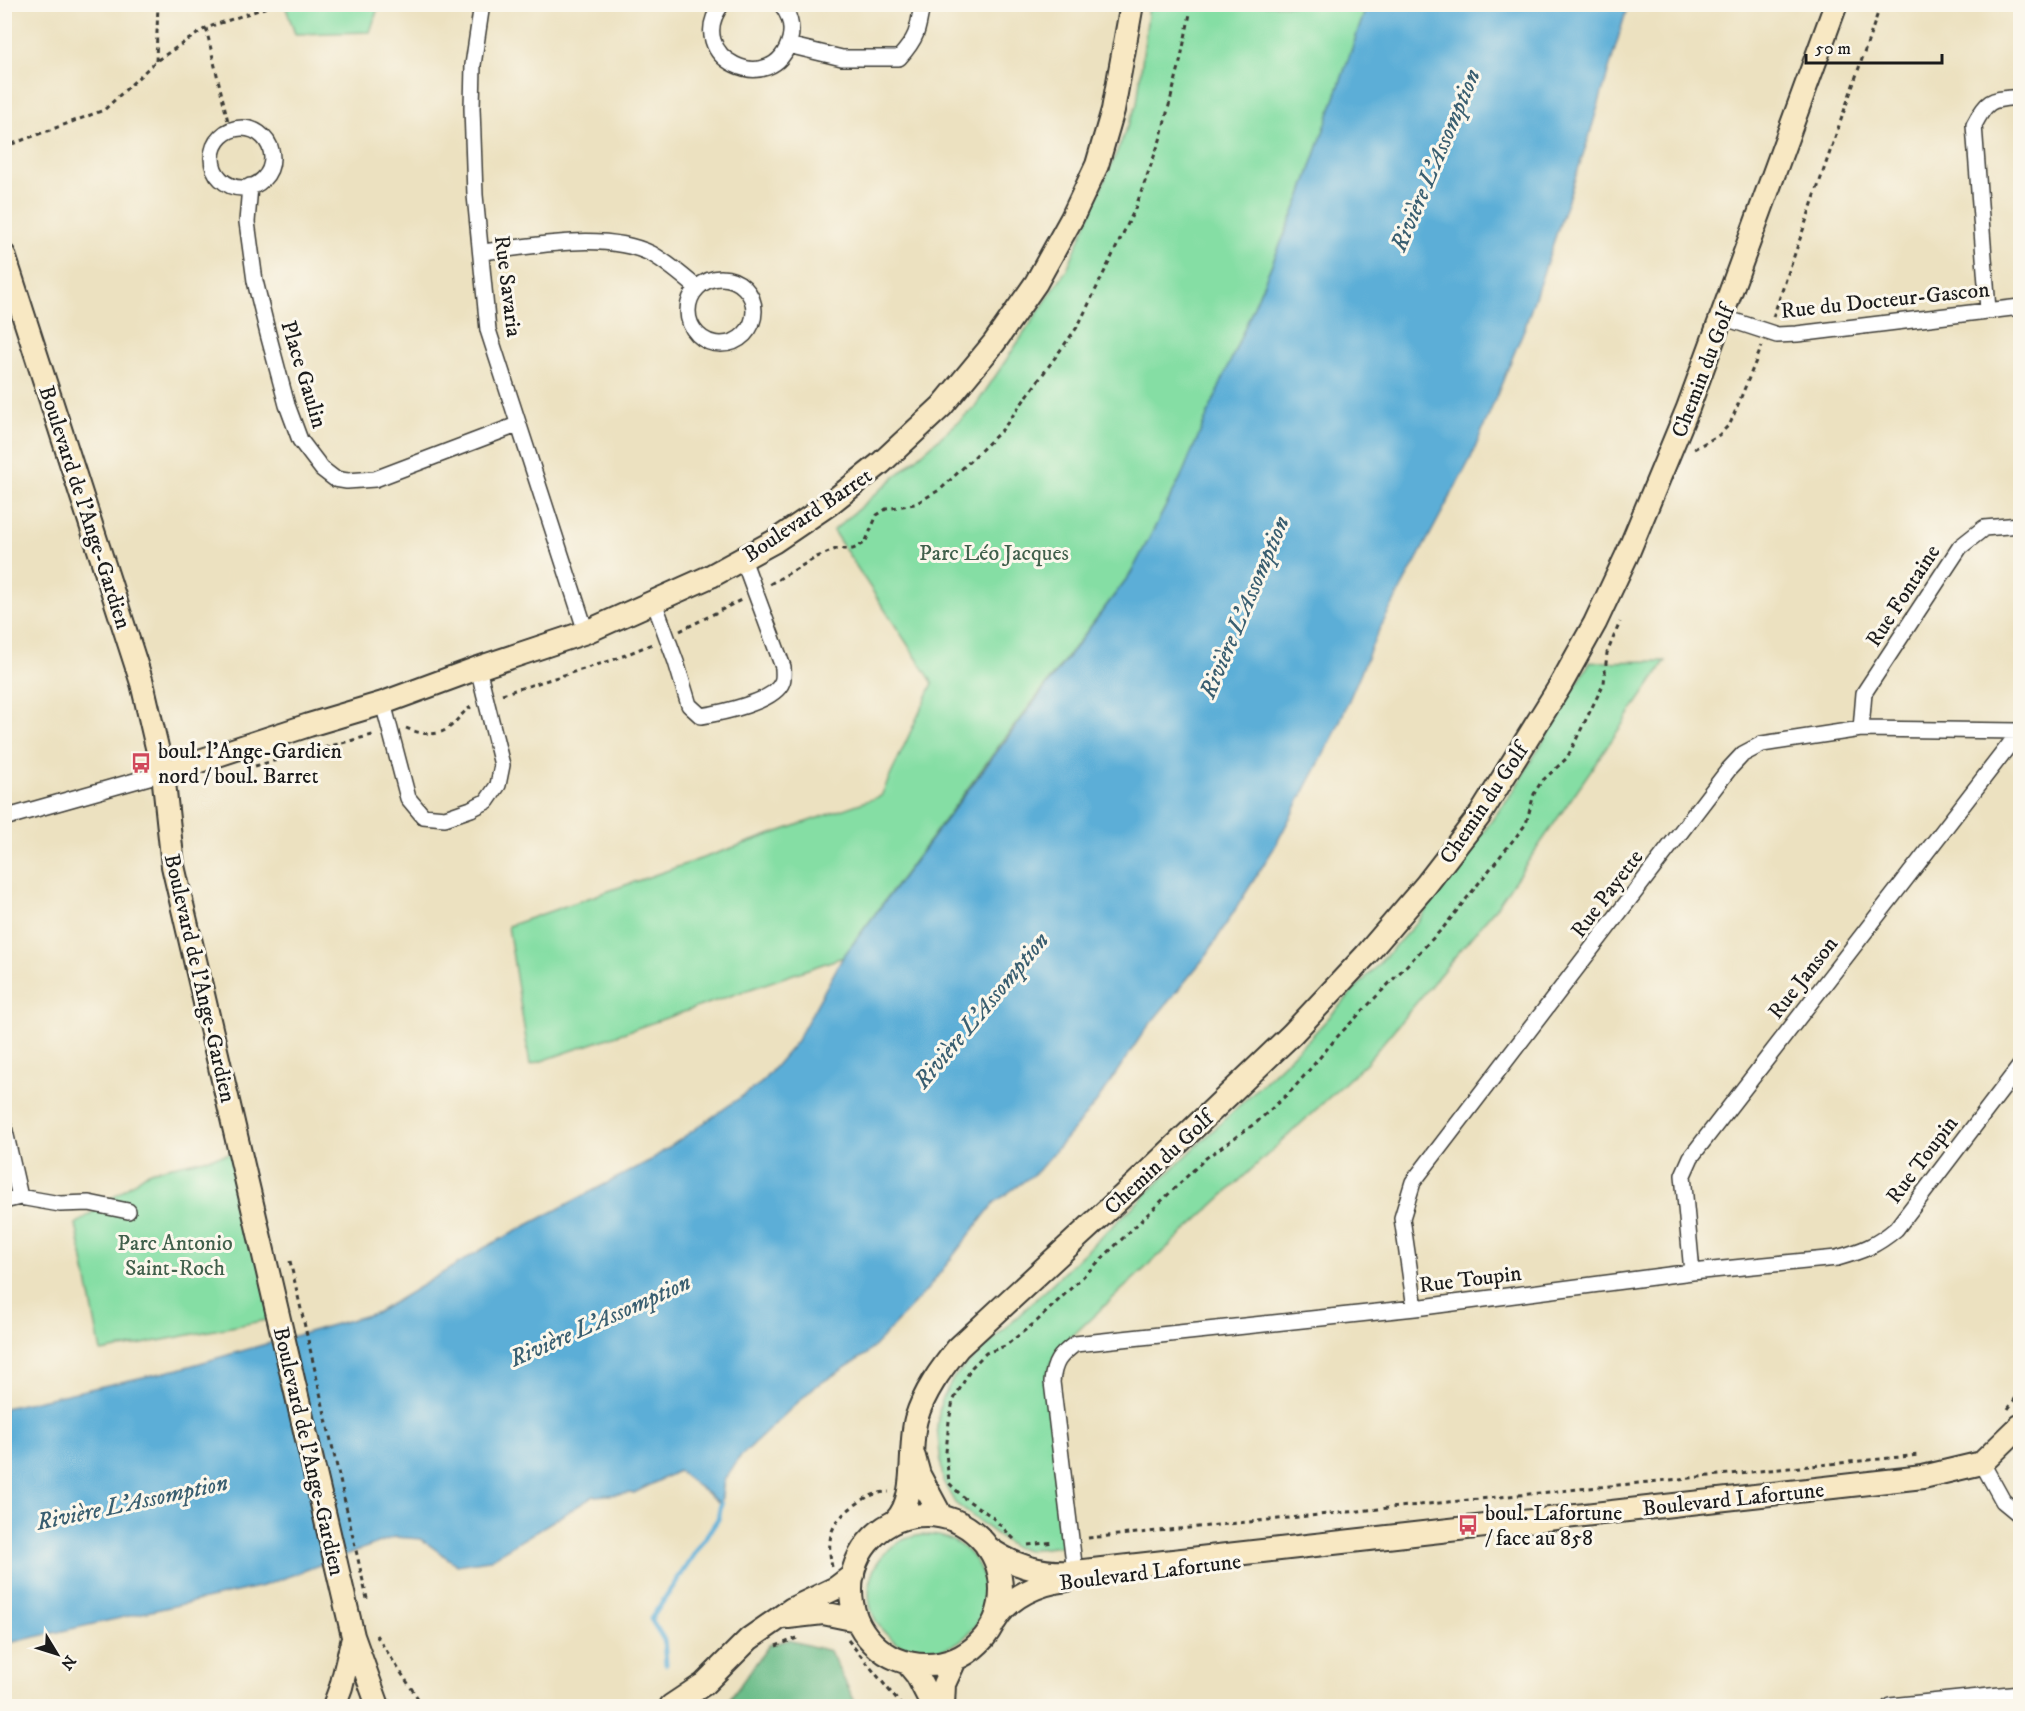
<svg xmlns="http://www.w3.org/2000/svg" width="2025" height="1711" font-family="'IM FELL DW Pica',serif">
<rect width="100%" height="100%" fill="#fbf7ec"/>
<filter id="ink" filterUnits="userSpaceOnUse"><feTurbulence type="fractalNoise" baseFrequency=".0167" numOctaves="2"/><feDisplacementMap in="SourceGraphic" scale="12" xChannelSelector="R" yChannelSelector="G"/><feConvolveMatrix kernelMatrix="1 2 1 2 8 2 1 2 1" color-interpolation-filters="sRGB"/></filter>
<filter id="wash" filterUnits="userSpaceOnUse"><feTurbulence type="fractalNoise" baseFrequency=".008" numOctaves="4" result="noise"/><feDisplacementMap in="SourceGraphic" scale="24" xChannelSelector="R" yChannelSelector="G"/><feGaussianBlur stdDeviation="1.35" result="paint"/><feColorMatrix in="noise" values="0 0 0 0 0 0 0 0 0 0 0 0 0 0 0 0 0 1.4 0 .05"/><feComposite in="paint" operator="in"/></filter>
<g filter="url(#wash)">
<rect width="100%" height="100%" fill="#ece1c0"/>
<path fill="#85dea4" stroke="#507d60" stroke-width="1.5" d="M 285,5 L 285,4 L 379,5 L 370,32 L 295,34 Z
M 1149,5 L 1367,5 L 1301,196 L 1181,477 L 1131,573 L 999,746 L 843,957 L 530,1065 L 508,926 L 881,796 L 933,683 L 833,531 L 974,408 L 1067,269 L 1137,104 Z
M 1666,661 L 1498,905 L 1366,1063 L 1057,1350 L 1047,1374 L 1062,1546 L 1028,1550 L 1013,1547 L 955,1503 L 943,1481 L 937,1427 L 941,1400 L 954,1377 L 1309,1039 L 1418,921 L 1514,790 L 1590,662 Z
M 237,1152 L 272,1319 L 101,1352 L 76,1224 L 150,1171 Z
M869 1593a58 58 0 1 1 116 0a58 58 0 1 1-116 0Z"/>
<path fill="#6cbd8a" stroke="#446c53" stroke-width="1.5" d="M 788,1640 L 830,1651 L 857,1706 L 717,1706 L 730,1699 L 769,1645 Z"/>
<path fill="#5caed7" stroke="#3c657a" stroke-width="1.5" d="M 1367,5 L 1628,5 L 1589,137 L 1525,327 L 1471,458 L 1378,632 L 1335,733 L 1274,848 L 1206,956 L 1145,1030 L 1096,1103 L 1038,1171 L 994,1203 L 926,1291 L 867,1354 L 813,1388 L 739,1458 L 724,1480 L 721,1504 L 678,1471 L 634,1493 L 594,1496 L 489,1560 L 457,1565 L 421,1539 L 394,1537 L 263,1586 L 9,1643 L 4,1632 L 4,1408 L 179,1369 L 378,1312 L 484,1248 L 649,1161 L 761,1083 L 796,1042 L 843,957 L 1131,573 L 1181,477 L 1301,196 Z"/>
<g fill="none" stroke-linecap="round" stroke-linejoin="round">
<path stroke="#5caed7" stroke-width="5" d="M 666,1664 L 664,1640 L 651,1619 L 718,1519 L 721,1504"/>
</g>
</g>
<g filter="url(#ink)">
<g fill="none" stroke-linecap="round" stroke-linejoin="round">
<g stroke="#3b3a35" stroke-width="18">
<path id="street" d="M 482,4 L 473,65 L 472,108 L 475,195 L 488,330 L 586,632
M 722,4 C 681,57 774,101 790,39 C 793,27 789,14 781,4
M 788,45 L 842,58 L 899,58 C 917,38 918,31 922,4
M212 158a30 30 0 1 1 60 0a30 30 0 1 1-60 0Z
M 250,186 L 247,222 L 255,281 L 268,334 L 287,405 L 300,440 L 322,469 L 335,479 L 347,481 L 375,479 L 517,425
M 481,252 C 533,247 603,230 652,254 C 668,263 683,276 697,288
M688 311a33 33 0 1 1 66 0a33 33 0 1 1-66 0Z
M 1988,310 L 1974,125 C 1988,98 1991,100 2020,97
M 1722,317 L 1777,335 L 1797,334 L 2020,307
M 654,602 L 676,662 L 689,705 L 701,716 C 720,713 775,702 782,682 C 784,678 783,671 783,667 L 743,559
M 383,703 L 408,798 L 423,816 L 445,818 L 471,809 L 487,801 L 498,785 L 502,765 L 478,668
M 1861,729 L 1864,693 L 1960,547 L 1984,528 L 2020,525
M 4,818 L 163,773
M 4,1127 L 20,1197
M 4,1201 L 20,1197 L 60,1204 L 89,1203 L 128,1211
M 1692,1272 L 1683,1175 L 1691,1157 L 2020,731
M 1415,1308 L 1402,1218 L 1413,1182 L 1729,769 L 1743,754 L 1762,744 L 1861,729 L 2020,731
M 1982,1463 L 2003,1501 L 2020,1515
M 1075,1572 L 1052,1382 C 1054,1362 1059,1356 1075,1344 L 1415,1308 L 1692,1272 L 1837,1258 C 1862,1251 1876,1246 1896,1229 L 2020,1066
M 1890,1706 L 2020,1693"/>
</g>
<g stroke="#3b3a35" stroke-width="26">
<path id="secondary" d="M 4,255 L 142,683 L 163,773 L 173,866 L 353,1636 L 378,1706
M 163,773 L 309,725 L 383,703 L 478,668 L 586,632 L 711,576 L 775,541 L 828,505 L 881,463 L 942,406 L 994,343 L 1036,283 L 1072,218 L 1097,165 L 1113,110 L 1132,4
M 914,1457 L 919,1475 L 941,1516
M851 1590a75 75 0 1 1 150 0a75 75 0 1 1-150 0Z
M 895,1521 C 918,1500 908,1448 916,1419 C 924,1392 941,1369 958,1348 L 1129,1190 L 1292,1034 L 1366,955 L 1426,885 L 1480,815 L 1560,686 L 1595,623 L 1627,555 L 1688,408 L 1836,4
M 987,1547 C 1014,1567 1042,1574 1075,1572 L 1923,1477 L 1982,1463 L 2020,1426
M 788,1617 L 823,1613 L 857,1620
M 995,1621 C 1009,1596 1040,1583 1067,1580
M 908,1664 L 917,1675 L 933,1706
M 334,1706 L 341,1687 L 353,1638
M 671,1706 L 704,1684 L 749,1639 L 792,1609 L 836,1588 L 853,1575
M 943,1706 L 944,1684 L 955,1660"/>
</g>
<path stroke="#3b3a35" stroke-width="3" stroke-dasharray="4.5 4.5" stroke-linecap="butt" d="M 206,28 L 230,130
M 156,61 L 158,4
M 4,147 L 104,110 L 156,61 L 206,28 L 276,4
M 1773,317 L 1881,4
M 1694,449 L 1719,435 L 1730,424 L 1762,346
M 770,584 L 817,557 L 836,549 L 853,549 L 865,543 L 877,515 L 886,509 L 915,504 L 941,489 L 1003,429 L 1078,326 L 1135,209 L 1160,140 L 1179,67 L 1192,4
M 680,631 L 741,600
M 502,694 L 613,660 L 652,644
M 406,728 C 422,735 441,738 454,723 C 461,716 463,712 471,707
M 255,766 L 376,734
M 290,1261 L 368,1603
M 2008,1409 L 2020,1392
M 1088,1538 L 1920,1455
M 1014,1539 L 991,1516 L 964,1498 L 949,1483 L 946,1452 L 949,1421 L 953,1401 L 972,1367 L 986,1353 L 1005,1346 L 1037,1321 L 1206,1158 L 1257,1122 L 1293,1089 L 1338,1036 L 1443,928 L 1526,824 L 1534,794 L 1541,782 L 1567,758 L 1604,683 L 1607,653 L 1620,622
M 1028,1545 L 1054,1542
M 832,1567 C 826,1535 831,1521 858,1503 C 868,1496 877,1492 889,1492
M 376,1635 L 423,1706
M 848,1640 L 902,1706
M 776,1646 L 797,1638"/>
<use href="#street" stroke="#fff" stroke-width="15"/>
<use href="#secondary" stroke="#f8e8c3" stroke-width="22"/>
</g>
</g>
<defs>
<g id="bus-bare" transform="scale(1.62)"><path d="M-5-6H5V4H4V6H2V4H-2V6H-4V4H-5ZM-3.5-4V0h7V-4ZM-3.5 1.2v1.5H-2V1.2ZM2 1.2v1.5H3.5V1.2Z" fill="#d1495b" stroke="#fbf7ec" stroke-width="2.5" paint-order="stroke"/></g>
</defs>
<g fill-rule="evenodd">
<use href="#bus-bare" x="141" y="763"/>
<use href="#bus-bare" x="1468" y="1525"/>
</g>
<g text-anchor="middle" stroke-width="6" stroke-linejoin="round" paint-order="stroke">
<g font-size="22" fill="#1c1c1c" stroke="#fbf7ec">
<text transform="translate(509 286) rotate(83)" y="8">Rue Savaria</text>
<text transform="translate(1885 299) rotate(-6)" y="8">Rue du Docteur-Gascon</text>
<text transform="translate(1702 371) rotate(-69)" y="8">Chemin du Golf</text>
<text transform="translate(305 374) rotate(73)" y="8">Place Gaulin</text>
<text transform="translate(86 507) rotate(72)" y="8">Boulevard de l'Ange-Gardien</text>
<text transform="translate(807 514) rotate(-34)" y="8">Boulevard Barret</text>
<text transform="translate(1902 595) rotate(-57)" y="8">Rue Fontaine</text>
<text transform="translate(1483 803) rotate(-56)" y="8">Chemin du Golf</text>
<text transform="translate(1606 893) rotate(-53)" y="8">Rue Payette</text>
<text transform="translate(1802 977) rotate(-52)" y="8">Rue Janson</text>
<text transform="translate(201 978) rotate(77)" y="8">Boulevard de l'Ange-Gardien</text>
<text transform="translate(1921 1159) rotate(-53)" y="8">Rue Toupin</text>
<text transform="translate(1158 1162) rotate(-43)" y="8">Chemin du Golf</text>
<text transform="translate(1470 1278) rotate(-7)" y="8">Rue Toupin</text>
<text transform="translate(310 1451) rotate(77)" y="8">Boulevard de l'Ange-Gardien</text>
<text transform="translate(1733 1498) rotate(-6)" y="8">Boulevard Lafortune</text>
<text transform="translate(1150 1571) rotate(-7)" y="8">Boulevard Lafortune</text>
</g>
<g font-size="22" fill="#41604c" stroke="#fbf7ec">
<text x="994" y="560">Parc Léo Jacques</text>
<text x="175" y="1250">Parc Antonio<tspan x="175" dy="25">Saint-Roch</tspan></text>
</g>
<g font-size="22" fill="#1c1c1c" stroke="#fbf7ec" text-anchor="start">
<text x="158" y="758">boul. l'Ange-Gardien<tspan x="158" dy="25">nord / boul. Barret</tspan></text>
<text x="1485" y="1520">boul. Lafortune<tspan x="1485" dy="25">/ face au 858</tspan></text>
</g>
<g font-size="24" font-style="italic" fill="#395e70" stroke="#fbf7ec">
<text transform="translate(1435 160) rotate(-67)" y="8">Rivière L'Assomption</text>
<text transform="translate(1244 607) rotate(-67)" y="8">Rivière L'Assomption</text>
<text transform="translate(981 1010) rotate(-50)" y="8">Rivière L'Assomption</text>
<text transform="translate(600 1320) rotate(-24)" y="8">Rivière L'Assomption</text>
<text transform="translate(132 1502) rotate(-12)" y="8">Rivière L'Assomption</text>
</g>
</g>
<rect width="2025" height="1711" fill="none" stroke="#fbf7ec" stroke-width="24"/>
<g transform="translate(57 1654) rotate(128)" stroke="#fbf7ec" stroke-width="4.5" paint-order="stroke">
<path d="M0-4.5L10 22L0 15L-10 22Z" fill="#1c1c1c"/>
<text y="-9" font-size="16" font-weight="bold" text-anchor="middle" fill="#1c1c1c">N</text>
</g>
<path d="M1806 54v9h136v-9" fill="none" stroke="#1c1c1c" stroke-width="3"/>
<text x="1815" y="54" font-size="18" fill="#1c1c1c" stroke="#fbf7ec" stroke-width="4.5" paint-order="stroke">50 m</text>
</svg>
